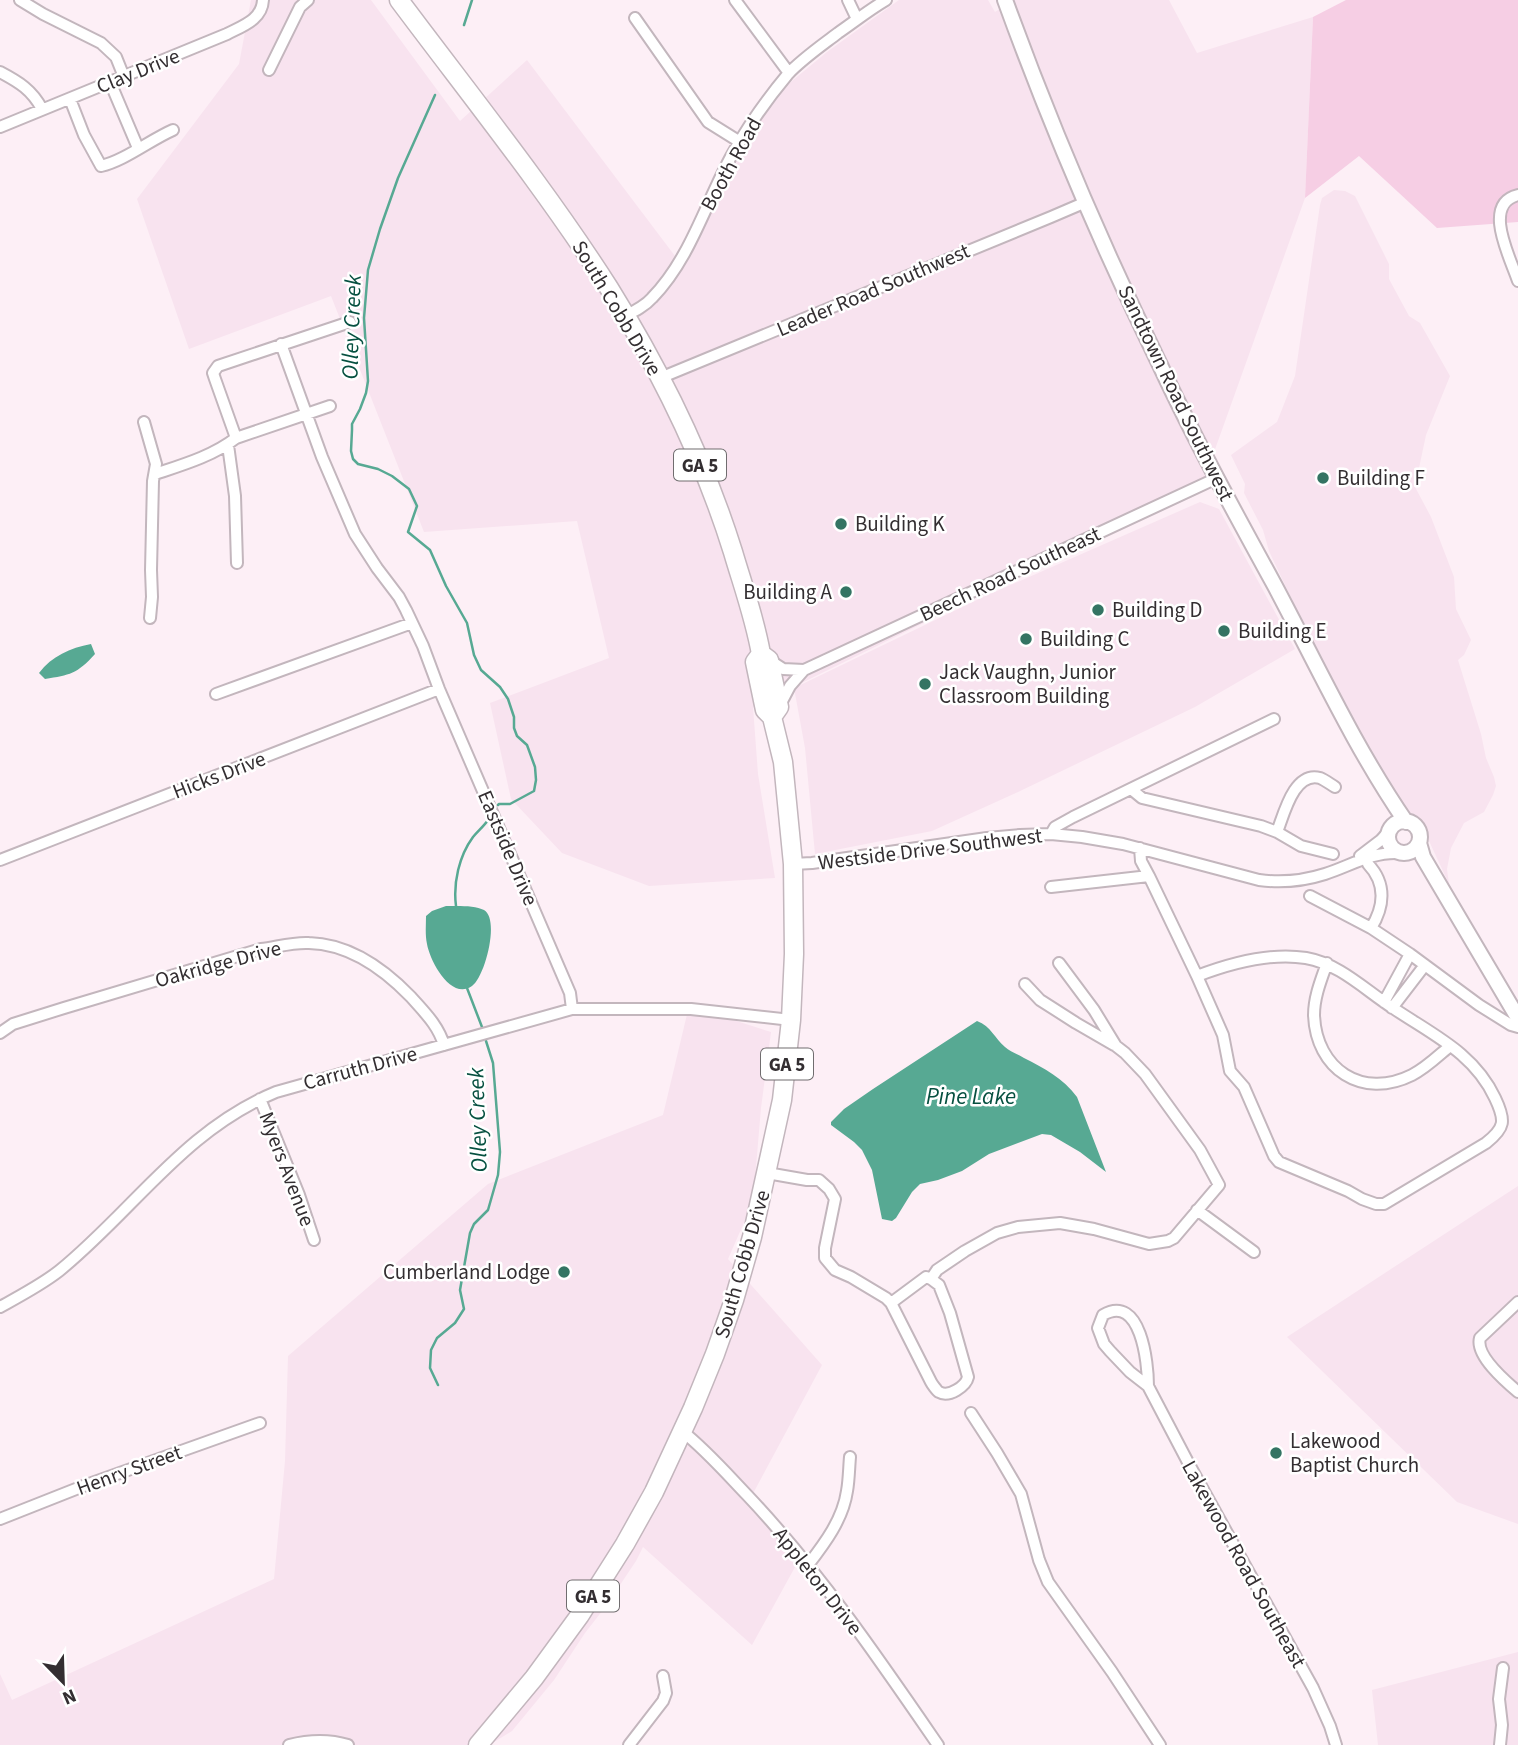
<svg xmlns="http://www.w3.org/2000/svg" width="1518" height="1745" font-family="'Source Sans 3',sans-serif">
<rect width="100%" height="100%" fill="#fdeff6"/>
<path fill="#f8e3ef" d="M 251,0 L 371,0 L 460,121 L 527,60 L 678,260 L 739,155 L 763,105 L 827,52 L 899,0 L 988,0 L 995,12 L 1014,0 L 1169,0 L 1197,53 L 1313,17 L 1305,198 L 1199,494 L 1031,570 L 753,707 L 758,774 L 775,878 L 649,886 L 562,853 L 511,799 L 490,703 L 609,658 L 577,521 L 424,532 L 331,296 L 189,349 L 137,199 L 239,64 Z
M 1334,190 L 1345,191 L 1355,196 L 1389,264 L 1389,279 L 1409,316 L 1420,323 L 1450,376 L 1426,435 L 1415,487 L 1431,517 L 1454,577 L 1456,609 L 1471,640 L 1464,655 L 1458,660 L 1481,734 L 1486,758 L 1494,777 L 1496,786 L 1493,795 L 1484,812 L 1464,823 L 1451,848 L 1447,869 L 1449,884 L 1429,841 L 1428,836 L 1417,818 L 1407,814 L 1364,738 L 1309,636 L 1269,551 L 1263,530 L 1244,493 L 1245,484 L 1231,455 L 1277,422 L 1295,376 L 1320,205 L 1322,198 Z
M 1200,502 L 1219,509 L 1295,649 L 1195,707 L 1018,792 L 932,831 L 815,854 L 805,748 L 794,688 L 981,598 Z
M 689,1006 L 771,1032 L 761,1108 L 753,1202 L 728,1259 L 822,1365 L 749,1501 L 800,1558 L 752,1645 L 643,1547 L 636,1561 L 606,1606 L 585,1633 L 554,1680 L 512,1731 L 489,1745 L 0,1745 L 0,1674 L 12,1700 L 274,1579 L 285,1461 L 288,1356 L 488,1184 L 663,1115 Z
M 1518,1186 L 1518,1524 L 1457,1502 L 1287,1337 Z
M 1518,1652 L 1518,1745 L 1378,1745 L 1372,1690 Z"/>
<path fill="#f6cee4" d="M 1346,0 L 1518,0 L 1518,222 L 1437,228 L 1359,156 L 1305,198 L 1313,17 Z"/>
<path fill="#57a993" d="M 91,644 L 95,654 C 77,674 70,675 45,679 L 39,673 C 52,656 70,648 91,644 Z
M 446,906 C 457,906 475,905 484,910 C 500,919 485,977 472,986 C 451,1001 430,961 427,944 C 425,935 426,925 426,916 L 432,911 Z
M 977,1021 C 991,1026 995,1039 1005,1047 C 1010,1052 1018,1054 1024,1058 C 1044,1068 1063,1078 1077,1097 L 1106,1172 L 1080,1152 L 1051,1135 L 1042,1134 L 989,1154 L 962,1171 L 938,1180 L 920,1184 L 912,1192 L 896,1218 L 892,1221 L 882,1219 L 872,1170 L 862,1150 L 854,1142 L 831,1125 L 831,1122 L 844,1109 L 873,1089 Z"/>
<g fill="none" stroke-linecap="round" stroke-linejoin="round">
<path stroke="#57a993" stroke-width="2.5" d="M 464,25 L 472,0
M 435,95 L 398,178 L 380,229 L 368,270 L 364,318 L 368,381 L 366,393 L 360,409 L 352,424 L 352,430 L 351,451 L 353,459 L 358,464 L 378,469 L 392,476 L 409,489 L 417,506 L 408,532 L 430,550 L 446,586 L 467,623 L 474,655 L 481,670 L 500,687 L 508,699 L 514,717 L 514,728 L 517,736 L 527,745 L 535,767 L 536,780 L 534,791 L 510,804 L 499,804 L 498,805
M 456,906 C 453,883 459,856 473,837 C 478,831 484,826 488,820
M 467,988 L 482,1027
M 438,1385 L 430,1368 L 431,1350 L 437,1338 L 455,1323 L 464,1309 L 460,1290 L 470,1233 L 474,1224 L 488,1210 L 498,1175 L 500,1152 L 493,1063 L 486,1041"/>
<g stroke="#c3b6bd" stroke-width="14">
<path id="minor" d="M 20,0 L 43,14 L 101,43 L 116,57 L 124,77
M 735,0 L 789,73
M 848,0 L 857,19
M 635,18 L 708,122 L 740,142
M 269,70 L 300,7 L 308,0
M 0,72 C 19,82 32,90 42,109
M 110,82 L 138,148
M 70,99 L 84,135 L 101,166 C 124,161 150,140 173,130
M 0,127 L 227,34 C 242,26 262,20 263,0
M 1518,195 C 1481,204 1511,259 1518,281
M 625,316 C 635,311 645,306 652,298 C 691,258 706,201 733,153 C 748,126 768,98 788,74 C 802,59 821,46 838,33 C 854,22 869,10 886,0
M 281,344 L 322,457 L 355,534 L 377,568 L 399,597 L 406,610 L 423,646 L 439,689 L 570,993 L 572,1009
M 660,378 L 1051,217 L 1086,202
M 144,422 L 156,464 L 153,481 L 151,570 L 152,597 L 150,618
M 236,438 L 215,379 L 213,373 L 218,366 L 350,322
M 228,445 L 235,496 L 237,563
M 155,474 C 182,465 213,456 236,438 L 330,406
M 769,660 L 783,669 L 804,670
M 216,694 L 412,623
M 780,705 L 790,686 L 804,670 L 1217,478
M 1131,789 L 1142,798 L 1261,826 L 1277,832 L 1301,846 L 1333,854
M 1277,832 C 1284,814 1294,771 1320,778 C 1325,780 1330,784 1335,787
M 1051,834 L 1055,827 L 1073,817 L 1274,719
M 1360,856 L 1381,840 L 1390,830
M 0,860 L 439,689
M 793,864 L 812,863 L 987,838 L 1020,835 L 1051,834 L 1082,837 L 1123,844 L 1259,880 C 1281,883 1303,881 1325,874 C 1350,866 1371,852 1398,853
M 1368,864 C 1387,884 1384,907 1371,928
M 1149,876 L 1197,976 L 1223,1035 L 1230,1071 L 1244,1087 L 1274,1156 L 1279,1162 L 1348,1191 L 1362,1199 L 1376,1204 L 1384,1204 L 1486,1143 C 1505,1128 1506,1121 1495,1098 C 1474,1053 1433,1035 1393,1008 C 1365,990 1340,964 1306,958 C 1270,952 1231,963 1197,976
M 1051,887 L 1149,876 L 1141,861 L 1140,848
M 1310,896 L 1371,928 L 1410,954 L 1479,1005 L 1511,1025 L 1518,1027
M 1327,963 C 1321,980 1314,997 1314,1015 C 1316,1069 1362,1100 1412,1075 C 1426,1068 1438,1056 1450,1046
M 1025,984 L 1040,1000 L 1076,1023 L 1114,1045
M 1384,1002 L 1410,954
M 1392,1008 L 1425,965
M 0,1033 L 13,1024 L 64,1008 L 261,949 C 277,947 293,942 309,943 C 350,944 384,969 411,997 C 425,1013 438,1025 444,1045
M 260,1099 L 299,1195 L 314,1240
M 767,1173 L 807,1180 L 819,1180 L 829,1189 L 835,1199 L 825,1248 L 825,1258 L 835,1270 L 851,1277 L 886,1298 L 891,1303 L 931,1382 C 932,1384 937,1391 939,1392 C 949,1398 966,1386 968,1377 L 950,1313 L 939,1285 L 931,1279
M 1197,1210 L 1254,1252
M 1518,1302 L 1480,1338 C 1475,1355 1505,1381 1518,1392
M 891,1303 L 926,1277 L 931,1279 L 937,1270 L 965,1251 L 997,1233 L 1018,1227 L 1060,1223 L 1094,1229 L 1149,1244 L 1168,1241 L 1174,1238 L 1219,1185 L 1200,1150 L 1145,1074 L 1125,1053 L 1116,1046 L 1094,1010 L 1059,963
M 0,1307 C 20,1296 41,1285 59,1271 C 134,1210 184,1130 276,1092 L 572,1009 L 691,1009 L 791,1020
M 1148,1386 C 1148,1363 1141,1293 1103,1315 L 1098,1328 L 1104,1344 L 1110,1351 L 1130,1372 L 1148,1386 L 1191,1468 L 1313,1688 L 1330,1726 L 1336,1745
M 971,1413 L 997,1453 L 1021,1494 L 1039,1560 L 1048,1582 L 1112,1672 L 1160,1745
M 682,1431 C 706,1450 726,1473 747,1495 C 819,1571 879,1659 938,1745
M 0,1519 L 86,1485 L 260,1423
M 808,1565 C 825,1543 843,1519 847,1491 C 849,1480 849,1468 850,1457
M 289,1745 C 309,1740 328,1739 348,1745
M 629,1745 L 663,1701 L 666,1693 L 663,1676
M 1500,1745 L 1502,1725 L 1499,1699 L 1503,1668"/>
</g>
<g stroke="#c3b6bd" stroke-width="18">
<path id="tertiary" d="M 1005,0 C 1050,124 1102,246 1160,365 C 1195,440 1235,513 1275,586 C 1317,665 1355,748 1406,822
M1388 837a16 16 0 1 1 32 0a16 16 0 1 1-32 0Z
M 1419,843 L 1423,857 L 1433,874 L 1518,1018"/>
</g>
<g stroke="#c3b6bd" stroke-width="21">
<path id="primary" d="M 399,0 C 470,95 545,188 609,288 C 660,370 704,459 733,552 C 743,586 755,619 761,654 L 755,662 L 765,710 L 772,717 L 783,762 L 793,864 L 794,954 L 791,1020 L 782,1100 L 752,1237 L 734,1300 L 715,1354 L 693,1408 L 654,1492 L 625,1544 L 580,1615 L 534,1678 L 478,1745
M 761,654 L 769,660 L 779,707 L 772,717"/>
</g>
<use href="#minor" stroke="#fff" stroke-width="10"/>
<use href="#tertiary" stroke="#fff" stroke-width="14"/>
<use href="#primary" stroke="#fff" stroke-width="18"/>
</g>
<g fill="#347463" stroke="#fff" stroke-width="2.5">
<circle cx="1323" cy="478" r="7"/>
<circle cx="841" cy="524" r="7"/>
<circle cx="846" cy="592" r="7"/>
<circle cx="1098" cy="610" r="7"/>
<circle cx="1224" cy="631" r="7"/>
<circle cx="1026" cy="639" r="7"/>
<circle cx="925" cy="684" r="7"/>
<circle cx="564" cy="1272" r="7"/>
<circle cx="1276" cy="1453" r="7"/>
</g>
<g text-anchor="middle" stroke-width="5" stroke-linejoin="round" paint-order="stroke">
<g fill="#fff" stroke="#706d6f" stroke-width="2">
<rect x="674" y="449.5" width="52" height="31" rx="5"/>
<rect x="761" y="1048.5" width="52" height="31" rx="5"/>
<rect x="567" y="1580.5" width="52" height="31" rx="5"/>
</g>
<g font-size="19" font-weight="bold" fill="#332e31">
<text x="700" y="472">GA 5</text>
<text x="787" y="1071">GA 5</text>
<text x="593" y="1603">GA 5</text>
</g>
<g font-size="21" fill="#332e31" stroke="#fff">
<text transform="translate(138 71) rotate(-22)" y="7">Clay Drive</text>
<text transform="translate(731 164) rotate(-61)" y="7">Booth Road</text>
<text transform="translate(873 290) rotate(-23)" y="7">Leader Road Southwest</text>
<text transform="translate(617 308) rotate(59)" y="7">South Cobb Drive</text>
<text transform="translate(1176 393) rotate(64)" y="7">Sandtown Road Southwest</text>
<text transform="translate(1010 574) rotate(-25)" y="7">Beech Road Southeast</text>
<text transform="translate(219 775) rotate(-21)" y="7">Hicks Drive</text>
<text transform="translate(508 848) rotate(67)" y="7">Eastside Drive</text>
<text transform="translate(930 849) rotate(-7)" y="7">Westside Drive Southwest</text>
<text transform="translate(218 964) rotate(-15)" y="7">Oakridge Drive</text>
<text transform="translate(360 1068) rotate(-15)" y="7">Carruth Drive</text>
<text transform="translate(287 1169) rotate(69)" y="7">Myers Avenue</text>
<text transform="translate(742 1264) rotate(-74)" y="7">South Cobb Drive</text>
<text transform="translate(129 1470) rotate(-20)" y="7">Henry Street</text>
<text transform="translate(1244 1564) rotate(61)" y="7">Lakewood Road Southeast</text>
<text transform="translate(818 1581) rotate(52)" y="7">Appleton Drive</text>
</g>
<g font-size="21" fill="#332e31" stroke="#fff" text-anchor="start">
<text x="1337" y="485">Building F</text>
<text x="855" y="531">Building K</text>
<text x="832" y="599" text-anchor="end">Building A</text>
<text x="1112" y="617">Building D</text>
<text x="1238" y="638">Building E</text>
<text x="1040" y="646">Building C</text>
<text x="939" y="679">Jack Vaughn, Junior<tspan x="939" dy="24">Classroom Building</tspan></text>
<text x="550" y="1279" text-anchor="end">Cumberland Lodge</text>
<text x="1290" y="1448">Lakewood<tspan x="1290" dy="24">Baptist Church</tspan></text>
</g>
<g font-size="23" font-style="italic" fill="#065040" stroke="#fff">
<text transform="translate(351 327) rotate(-88)" y="8">Olley Creek</text>
<text x="971" y="1104">Pine Lake</text>
<text transform="translate(477 1120) rotate(-92)" y="8">Olley Creek</text>
</g>
</g>
<g transform="translate(63 1682) rotate(157)" stroke="#ffffff" stroke-width="5" paint-order="stroke">
<path d="M0-5L12 26L0 18L-12 26Z" fill="#332e31"/>
<text y="-10" font-size="19" font-weight="bold" text-anchor="middle" fill="#332e31">N</text>
</g>
</svg>
